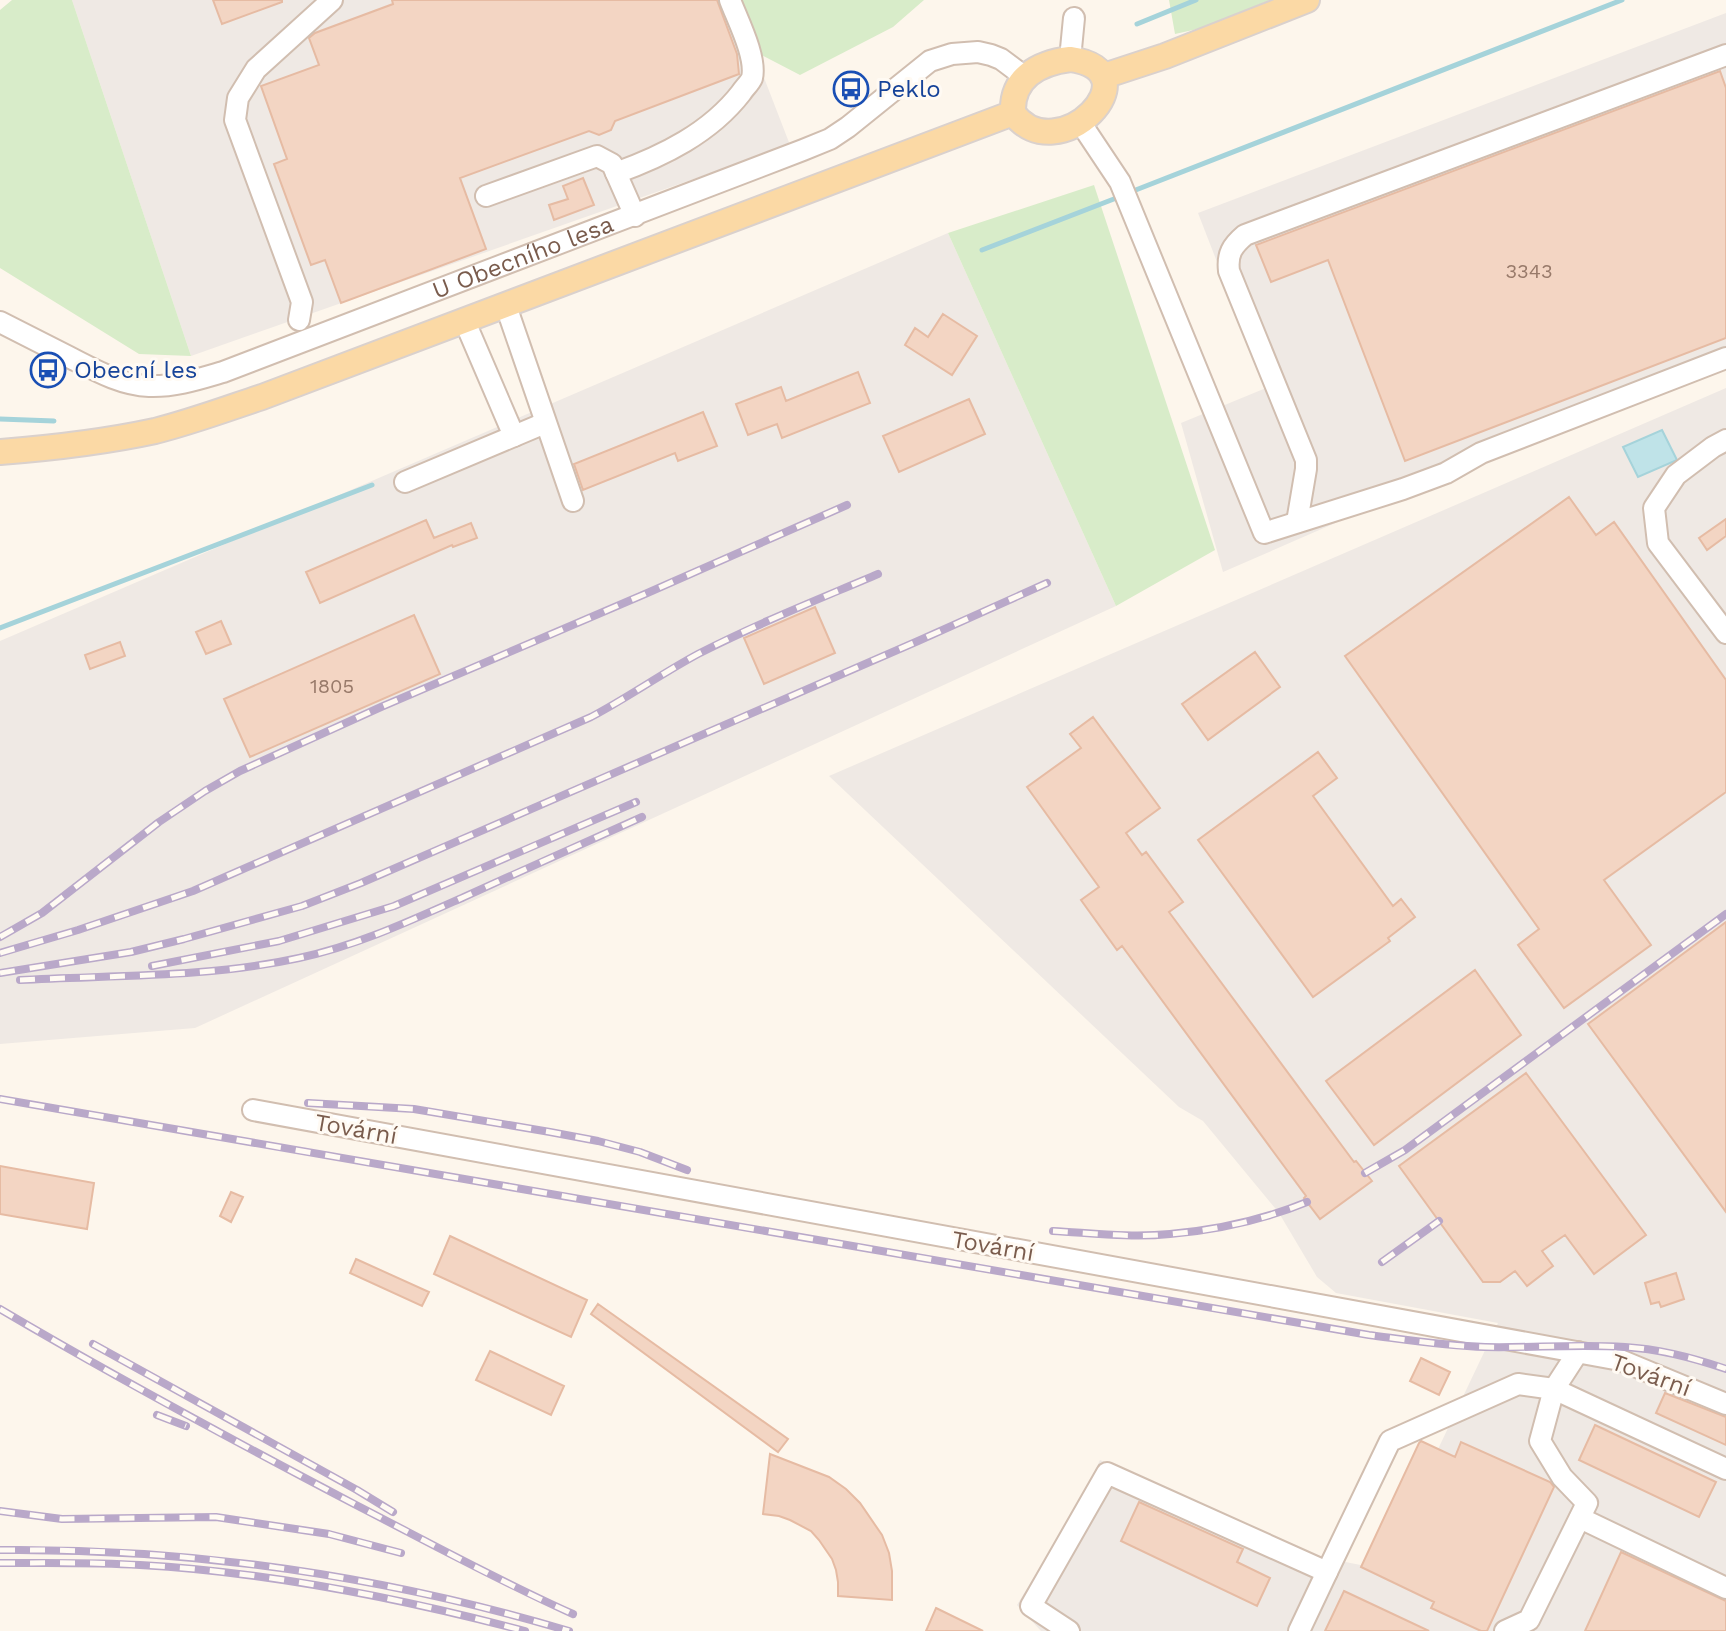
<svg xmlns="http://www.w3.org/2000/svg" width="1726" height="1631" font-family="'Work Sans',sans-serif">
<rect width="100%" height="100%" fill="#fdf6ec"/>
<path fill="#efe9e4" d="M 72,0 L 734,0 L 790,145 L 191,356 Z
M 1726,13 L 1726,369 L 1494,458 L 1453,481 L 1415,496 L 1379,504 L 1223,572 L 1181,423 L 1266,388 L 1198,213 Z
M 948,233 L 1116,606 L 195,1028 L 0,1044 L 0,641 Z
M 1726,388 L 1726,1631 L 1041,1631 L 1017,1605 L 1086,1491 L 1100,1460 L 1315,1556 L 1381,1569 L 1498,1323 L 1336,1293 L 1317,1277 L 1279,1213 L 1203,1121 L 1179,1107 L 829,776 Z"/>
<path fill="#d8ecc9" d="M 12,0 L 72,0 L 191,356 L 139,354 L 0,268 L 0,10 Z
M 734,0 L 924,0 L 893,27 L 800,75 L 754,51 Z
M 1169,0 L 1270,0 L 1202,28 L 1175,34 Z
M 1094,185 L 1215,550 L 1116,606 L 948,233 Z"/>
<path fill="#bfe3e8" stroke="#a5d3da" stroke-width="2" d="M 1662,430 L 1677,460 L 1638,477 L 1623,447 Z"/>
<g fill="none" stroke-linecap="round" stroke-linejoin="round">
<path stroke="#a5d3da" stroke-width="5" d="M 1137,24 L 1196,0
M 1128,193 L 1622,0
M 982,250 L 1119,197
M 0,419 L 54,421
M 0,628 L 372,485"/>
</g>
<path fill="#f3d5c3" stroke="#e6bba3" stroke-width="2" d="M 213,0 L 282,0 L 282,2 L 222,24 Z
M 392,0 L 717,0 L 737,54 L 739,74 L 615,121 L 611,130 L 599,135 L 589,131 L 460,178 L 486,249 L 341,303 L 325,260 L 311,265 L 274,164 L 287,159 L 261,86 L 319,65 L 309,38 L 315,33 L 393,4 Z
M 1720,71 L 1726,88 L 1726,338 L 1405,461 L 1328,260 L 1271,282 L 1256,245 Z
M 583,178 L 594,205 L 554,220 L 549,205 L 568,199 L 563,186 Z
M 943,314 L 977,336 L 952,375 L 905,345 L 915,328 L 928,337 Z
M 858,372 L 870,403 L 782,438 L 777,424 L 748,435 L 736,404 L 781,387 L 786,401 Z
M 969,399 L 985,434 L 899,472 L 883,436 Z
M 703,412 L 717,446 L 678,461 L 675,453 L 583,490 L 574,464 Z
M 1569,497 L 1596,535 L 1614,522 L 1726,680 L 1726,792 L 1604,880 L 1651,945 L 1564,1008 L 1518,945 L 1539,929 L 1345,656 Z
M 1726,519 L 1726,536 L 1707,550 L 1699,538 Z
M 426,520 L 434,538 L 471,523 L 477,538 L 453,547 L 452,545 L 320,603 L 306,572 Z
M 815,607 L 835,653 L 764,684 L 744,638 Z
M 414,615 L 440,674 L 250,757 L 224,699 Z
M 221,621 L 231,644 L 206,654 L 196,632 Z
M 120,642 L 125,656 L 90,669 L 85,655 Z
M 1255,652 L 1280,687 L 1208,740 L 1182,704 Z
M 1093,717 L 1160,808 L 1126,833 L 1142,855 L 1146,852 L 1183,902 L 1169,912 L 1354,1162 L 1356,1161 L 1372,1181 L 1320,1219 L 1304,1198 L 1306,1196 L 1122,946 L 1117,950 L 1081,900 L 1099,887 L 1027,787 L 1081,748 L 1070,734 Z
M 1318,752 L 1337,778 L 1313,796 L 1393,906 L 1401,899 L 1415,917 L 1388,938 L 1390,941 L 1313,997 L 1198,840 Z
M 1726,922 L 1726,1212 L 1588,1024 Z
M 1475,970 L 1521,1035 L 1374,1145 L 1326,1081 Z
M 1526,1073 L 1646,1235 L 1594,1274 L 1565,1235 L 1542,1251 L 1553,1266 L 1527,1286 L 1515,1271 L 1500,1282 L 1483,1282 L 1399,1166 Z
M 0,1166 L 94,1183 L 87,1229 L 0,1214 Z
M 231,1192 L 243,1197 L 231,1222 L 220,1216 Z
M 450,1236 L 587,1300 L 571,1337 L 434,1274 Z
M 356,1259 L 429,1292 L 422,1306 L 350,1273 Z
M 1676,1273 L 1684,1299 L 1661,1307 L 1659,1302 L 1651,1304 L 1645,1283 Z
M 598,1304 L 788,1439 L 778,1452 L 591,1314 Z
M 490,1351 L 564,1386 L 551,1415 L 476,1380 Z
M 1421,1358 L 1450,1372 L 1439,1395 L 1410,1381 Z
M 1665,1393 L 1726,1417 L 1726,1445 L 1656,1413 Z
M 1595,1425 L 1716,1482 L 1699,1517 L 1579,1460 Z
M 1421,1441 L 1455,1457 L 1461,1442 L 1550,1482 L 1554,1487 L 1487,1631 L 1481,1631 L 1431,1608 L 1434,1602 L 1361,1567 L 1419,1443 Z
M 770,1454 L 829,1477 L 846,1489 L 860,1503 L 882,1535 L 889,1553 L 892,1571 L 892,1600 L 838,1596 L 838,1582 L 836,1570 L 832,1559 L 819,1540 L 811,1531 L 790,1520 L 779,1516 L 763,1514 Z
M 1139,1502 L 1243,1549 L 1237,1562 L 1270,1578 L 1257,1606 L 1121,1541 Z
M 1621,1552 L 1726,1601 L 1726,1631 L 1585,1631 Z
M 1344,1591 L 1429,1631 L 1325,1631 Z
M 936,1608 L 983,1631 L 926,1631 Z"/>
<g fill="none" stroke-linecap="round" stroke-linejoin="round">
<g stroke="#d1beb0" stroke-width="24">
<g id="minor">
<path d="M 1070,59 L 1074,18"/>
<path d="M 1080,122 L 1120,182 L 1264,533 L 1403,489 L 1446,473 L 1481,453 L 1726,358"/>
<path d="M 616,173 C 663,156 710,133 741,93 C 744,88 750,83 752,78 C 757,57 737,19 730,0"/>
<path d="M 486,196 L 597,156 L 612,164 L 635,216"/>
<path d="M 506,306 L 573,501"/>
<path d="M 299,320 L 302,302 L 235,120 L 238,98 L 256,69 L 332,0"/>
<path id="s1" d="M 0,322 C 22,333 45,345 67,356 C 93,369 120,385 149,386 C 175,387 199,379 223,372 L 803,150 L 830,139 L 848,127 L 930,61 L 952,54 L 978,52 L 991,55 L 1001,59 L 1025,77"/>
<path d="M 465,322 L 514,436"/>
<path d="M 1726,440 L 1713,447 L 1676,475 L 1654,508 L 1658,543 L 1726,633"/>
<path d="M 405,482 L 545,423"/>
<path d="M 1297,522 L 1306,469 L 1306,460 L 1229,271 C 1227,254 1232,246 1245,235 L 1726,55"/>
<path d="M 253,1110 L 1620,1360 L 1726,1404"/>
<path d="M 1580,1518 L 1726,1588"/>
<path d="M 1069,1631 L 1031,1606 L 1107,1473 L 1327,1572 L 1390,1441 L 1518,1384 L 1554,1389 L 1726,1469"/>
<path d="M 1299,1631 L 1327,1572"/>
<path d="M 1505,1631 L 1529,1620 L 1587,1503 L 1562,1477 L 1540,1441 L 1554,1389 L 1578,1352"/>
</g>
</g>
<g stroke="#dad1cd" stroke-width="28">
<path id="major" d="M 1070,59 C 1158,71 1057,173 1013,113 C 1011,77 1039,63 1070,59 Z
M 1104,76 L 1165,56 L 1307,0
M 0,452 C 52,448 104,442 155,431 C 191,422 226,409 262,397 L 1013,113"/>
</g>
<use href="#minor" stroke="#fff" stroke-width="20"/>
<use href="#major" stroke="#fbd9a5" stroke-width="24"/>
<g stroke="#b9a8c9" stroke-width="8">
<path id="rail" d="M 0,937 L 42,913 L 159,822 L 205,791 L 240,771 L 381,707 L 645,594 L 847,505
M 0,953 L 78,930 L 193,891 L 591,717 C 627,698 661,674 698,654 C 756,624 817,600 878,574
M 152,966 L 279,941 L 394,906 L 636,802
M 0,973 L 131,952 L 184,939 L 302,906 L 361,883 L 918,641 L 1047,583
M 20,980 C 113,975 207,978 299,958 C 356,946 410,921 464,897 C 523,870 582,844 642,817
M 0,1099 L 1369,1335 C 1408,1340 1446,1346 1485,1347 C 1531,1348 1578,1344 1625,1347 C 1659,1349 1694,1358 1726,1369
M 308,1103 L 414,1109 L 550,1132 L 598,1141 L 640,1152 L 687,1170
M 1365,1173 L 1405,1150 L 1726,914
M 1053,1231 C 1091,1233 1131,1238 1170,1234 C 1217,1230 1263,1220 1307,1202
M 1382,1262 L 1439,1221
M 0,1309 C 117,1378 236,1442 356,1505 C 428,1542 499,1581 573,1614
M 93,1344 L 357,1490 L 393,1512
M 157,1415 L 186,1426
M 0,1511 L 62,1519 L 216,1517 L 329,1534 L 401,1553
M 0,1550 C 193,1548 384,1576 569,1631
M 0,1563 C 47,1563 94,1562 140,1565 C 269,1572 400,1598 525,1631"/>
</g>
<use href="#rail" stroke="#fffaf3" stroke-width="5" stroke-dasharray="15" stroke-linecap="butt"/>
</g>
<defs>
<g id="bus-ring" transform="scale(1.8)"><circle r="9.5" fill="#fffaf3" stroke="#1a4fb4" stroke-width="1.5"/><path d="M-5-6H5V4H4V6H2V4H-2V6H-4V4H-5ZM-3.5-4V0h7V-4ZM-3.5 1.2v1.5H-2V1.2ZM2 1.2v1.5H3.5V1.2Z" fill="#1a4fb4"/></g>
</defs>
<g fill-rule="evenodd">
<use href="#bus-ring" x="851" y="89"/>
<use href="#bus-ring" x="48" y="370"/>
</g>
<g text-anchor="middle" stroke-width="6" stroke-linejoin="round" paint-order="stroke">
<g font-size="20" fill="#987a6a">
<text x="1529" y="278">3343</text>
<text x="332" y="693">1805</text>
</g>
<g font-size="24" fill="#164399" stroke="#fffaf3" text-anchor="start">
<text x="877" y="97">Peklo</text>
<text x="74" y="378">Obecní les</text>
</g>
<g font-size="24" fill="#7a5c4d" stroke="#fffaf3">
<text dy="8" stroke="none"><textPath href="#s1" startOffset="560">U Obecního lesa</textPath></text>
<text transform="translate(356 1129) rotate(10)" y="8">Tovární</text>
<text transform="translate(993 1246) rotate(10)" y="8">Tovární</text>
<text transform="translate(1651 1375) rotate(20)" y="8">Tovární</text>
</g>
</g>
</svg>
